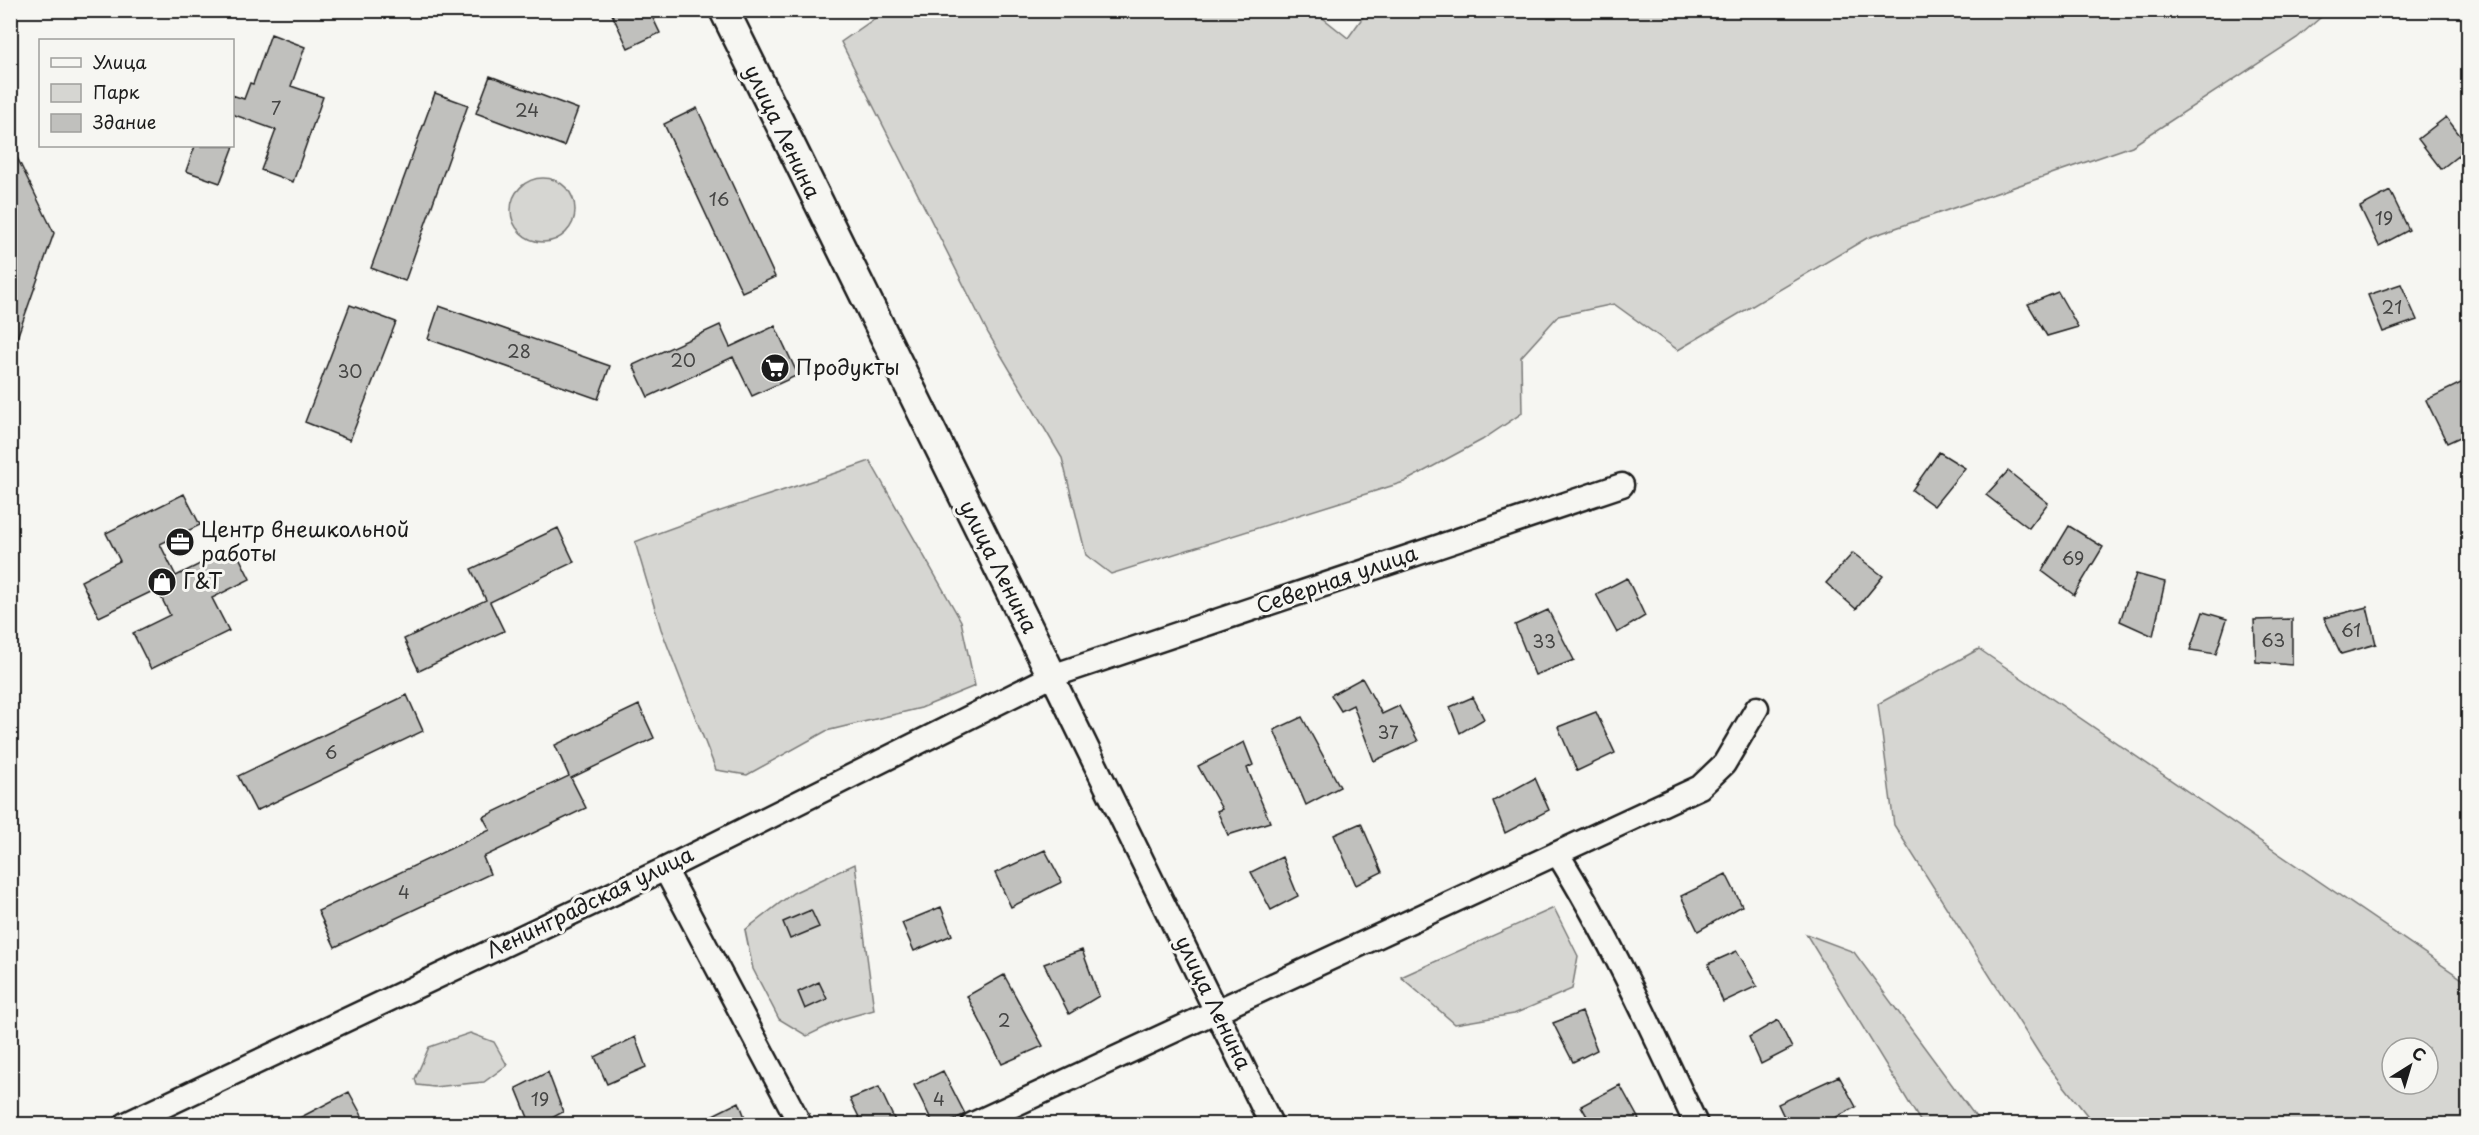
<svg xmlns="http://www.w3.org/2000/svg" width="2479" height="1135" font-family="'Playpen Sans',sans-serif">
<rect width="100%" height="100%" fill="#f6f6f2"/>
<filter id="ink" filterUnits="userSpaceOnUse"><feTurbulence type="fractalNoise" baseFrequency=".0167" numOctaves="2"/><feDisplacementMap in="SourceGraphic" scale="12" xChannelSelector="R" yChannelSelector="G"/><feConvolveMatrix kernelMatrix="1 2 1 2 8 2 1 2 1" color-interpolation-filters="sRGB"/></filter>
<g filter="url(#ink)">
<path fill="#d6d6d2" stroke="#797977" stroke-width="1.5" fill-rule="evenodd" d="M 887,10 L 1314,11 L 1348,38 L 1368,10 L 2328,11 L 2297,38 L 2132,146 L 1867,238 L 1678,350 L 1614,304 L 1558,316 L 1521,357 L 1522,413 L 1482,440 L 1404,482 L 1111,574 L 1086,555 L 1062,458 L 988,333 L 841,42 Z
M511 210a32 32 0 1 1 64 0a32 32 0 1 1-64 0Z
M 870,461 L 961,621 L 975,686 L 921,708 L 826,731 L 747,775 L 716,770 L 661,629 L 635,542 C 712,511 792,489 870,461 Z
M 1979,649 L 2468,983 L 2468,1124 L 2094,1124 L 2042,1058 L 1894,825 L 1878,704 ZM 2392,1048 L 2428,1048 L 2428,1084 L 2392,1084 Z
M 855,864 L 874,1010 L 842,1019 L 807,1036 L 779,1019 L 753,969 L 745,930 L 793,893 Z
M 1554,908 L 1578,956 L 1572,989 L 1514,1014 L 1455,1024 L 1401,977 Z
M 1806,934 L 1854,952 L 1981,1124 L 1922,1124 Z
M 470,1033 L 494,1042 L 507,1065 L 484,1082 L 434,1087 L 417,1085 L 415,1079 L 429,1047 Z"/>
<path fill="#c0c0bd" stroke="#1c1c1c" stroke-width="1.5" d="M 610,10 L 649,10 L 660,33 L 628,48 Z
M 271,34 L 305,47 L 291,86 L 323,97 L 293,182 L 261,170 L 276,130 L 232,114 L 232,95 L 244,99 L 250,83 L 253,84 Z
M 490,76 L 578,109 L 564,146 L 476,113 Z
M 435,93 L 468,105 L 405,281 L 371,268 Z
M 697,108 L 775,277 L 742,292 L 664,124 Z
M 2446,117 L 2469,147 L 2441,169 L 2418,139 Z
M 10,143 L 54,233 L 13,349 L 10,244 L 15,232 L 10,224 Z
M 195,146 L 234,146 L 220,183 L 186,171 Z
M 2390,191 L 2409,230 L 2379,246 L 2360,207 Z
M 2401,284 L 2417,320 L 2383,332 L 2368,295 Z
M 2058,292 L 2078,327 L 2047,336 L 2028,304 Z
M 350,305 L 396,322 L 350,440 L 305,422 Z
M 439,306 L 610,366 L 598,399 L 428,339 Z
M 720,325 L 730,347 L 775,326 L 798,375 L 752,396 L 733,357 L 648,397 L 633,365 Z
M 2463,382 L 2469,394 L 2469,433 L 2447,443 L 2426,400 Z
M 1939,452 L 1965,468 L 1934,506 L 1912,490 Z
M 2008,471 L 2048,503 L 2029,528 L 1986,495 Z
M 184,494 L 200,525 L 160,544 L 176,576 L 234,547 L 250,579 L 212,598 L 229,631 L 151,669 L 133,633 L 170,615 L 157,589 L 99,617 L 81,581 L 120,561 L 106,533 Z
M 2069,526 L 2103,547 L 2074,595 L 2042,571 Z
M 558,528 L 574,562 L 490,602 L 504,631 L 419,671 L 404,639 L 486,600 L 471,569 Z
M 1853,553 L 1883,576 L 1856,609 L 1826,583 Z
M 2136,574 L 2165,582 L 2153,636 L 2120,621 Z
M 1627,578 L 1645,616 L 1617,633 L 1596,594 Z
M 2367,607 L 2376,644 L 2341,654 L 2324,618 Z
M 1548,610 L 1574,660 L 1535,675 L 1515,625 Z
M 2203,612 L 2227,619 L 2216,654 L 2190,650 Z
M 2292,619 L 2292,665 L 2256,662 L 2254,620 Z
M 1362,678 L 1382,714 L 1399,706 L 1418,741 L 1374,761 L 1353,705 L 1341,711 L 1331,695 Z
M 407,695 L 423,731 L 256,811 L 238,776 Z
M 1473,697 L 1484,719 L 1460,733 L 1450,707 Z
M 639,705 L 654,738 L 571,778 L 586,808 L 483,857 L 490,874 L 335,947 L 318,911 L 490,830 L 483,817 L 569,776 L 555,745 Z
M 1596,712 L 1615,753 L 1577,771 L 1558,727 Z
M 1302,717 L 1340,787 L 1306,805 L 1274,730 Z
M 1244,742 L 1253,765 L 1247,768 L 1270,822 L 1228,835 L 1217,811 L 1222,809 L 1198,766 Z
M 1535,778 L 1549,810 L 1505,833 L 1493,801 Z
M 1361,823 L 1382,872 L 1356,885 L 1334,835 Z
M 1045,850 L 1062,882 L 1011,907 L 995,873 Z
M 1282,857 L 1298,896 L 1271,910 L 1251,872 Z
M 1726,874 L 1742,906 L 1698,931 L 1681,896 Z
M 941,907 L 952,935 L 914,951 L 902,923 Z
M 811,910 L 819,927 L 790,939 L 783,922 Z
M 1082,950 L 1099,996 L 1069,1014 L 1044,964 Z
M 1737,951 L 1757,986 L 1723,1002 L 1708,964 Z
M 1004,975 L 1043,1046 L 1002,1064 L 967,996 Z
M 819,982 L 827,999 L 805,1009 L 798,992 Z
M 1582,1012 L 1597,1050 L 1573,1062 L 1553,1023 Z
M 1778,1020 L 1792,1048 L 1761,1064 L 1749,1037 Z
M 635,1037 L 646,1067 L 607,1084 L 595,1057 Z
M 943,1071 L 965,1114 L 944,1125 L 934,1125 L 914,1085 Z
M 548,1072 L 563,1112 L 539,1125 L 531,1125 L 516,1088 Z
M 1839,1076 L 1856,1107 L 1821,1125 L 1788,1125 L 1778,1104 Z
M 1620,1085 L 1642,1125 L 1592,1125 L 1581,1106 Z
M 879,1087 L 897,1125 L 863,1125 L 850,1099 Z
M 349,1092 L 367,1125 L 286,1125 Z
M 739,1102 L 748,1125 L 693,1125 Z"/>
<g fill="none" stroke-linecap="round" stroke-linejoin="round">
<g stroke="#1c1c1c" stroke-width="27">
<path id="minor" d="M 1052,676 L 1271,1124
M 1557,853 C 1611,939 1653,1032 1696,1124
M 665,869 L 800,1124
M 126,1124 L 665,869 L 1052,676 L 1622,485
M 973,1124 L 1700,787 L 1724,764 L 1757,708"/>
</g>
<g stroke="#1c1c1c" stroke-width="33">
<path id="tertiary" d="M 724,10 L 1052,676"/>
</g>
<use href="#minor" stroke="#f6f6f2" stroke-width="22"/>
<use href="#tertiary" stroke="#f6f6f2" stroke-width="28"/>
</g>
</g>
<defs>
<g id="supermarket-disc" transform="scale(1.5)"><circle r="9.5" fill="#1c1c1c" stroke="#f6f6f2"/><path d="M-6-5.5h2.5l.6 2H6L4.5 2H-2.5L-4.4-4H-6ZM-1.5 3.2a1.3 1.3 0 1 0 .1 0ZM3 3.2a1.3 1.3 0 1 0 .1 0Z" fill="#fff"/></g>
<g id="office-disc" transform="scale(1.5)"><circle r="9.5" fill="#1c1c1c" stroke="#f6f6f2"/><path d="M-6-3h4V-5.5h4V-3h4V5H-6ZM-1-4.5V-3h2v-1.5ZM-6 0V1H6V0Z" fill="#fff"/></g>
<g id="shop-disc" transform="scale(1.5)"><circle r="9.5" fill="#1c1c1c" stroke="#f6f6f2"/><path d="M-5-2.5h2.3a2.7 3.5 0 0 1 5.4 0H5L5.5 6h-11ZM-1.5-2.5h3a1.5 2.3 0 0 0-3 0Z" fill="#fff"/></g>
</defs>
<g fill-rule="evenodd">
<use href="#supermarket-disc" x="775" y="368"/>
<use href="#office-disc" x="180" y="542"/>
<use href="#shop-disc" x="162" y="582"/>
</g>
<g text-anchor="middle" stroke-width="6" stroke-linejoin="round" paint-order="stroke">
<g font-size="18" fill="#454544">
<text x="276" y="115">7</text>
<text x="527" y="117">24</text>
<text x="719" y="206">16</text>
<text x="2384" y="225">19</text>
<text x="2392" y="314">21</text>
<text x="519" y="358">28</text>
<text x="683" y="367">20</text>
<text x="350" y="378">30</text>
<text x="2073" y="565">69</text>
<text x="2351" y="637">61</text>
<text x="2273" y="647">63</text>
<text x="1544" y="648">33</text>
<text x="1388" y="739">37</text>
<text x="331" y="759">6</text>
<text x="404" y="899">4</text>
<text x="1004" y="1027">2</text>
<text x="540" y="1106">19</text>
<text x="939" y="1106">4</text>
</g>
<g font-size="21" fill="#1c1c1c" stroke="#f6f6f2">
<text transform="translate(782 132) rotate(64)" y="7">улица Ленина</text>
<text transform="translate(998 567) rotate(63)" y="7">улица Ленина</text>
<text transform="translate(1337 580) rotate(-19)" y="7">Северная улица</text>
<text transform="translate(590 903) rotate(-26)" y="7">Ленинградская улица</text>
<text transform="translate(1213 1003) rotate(64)" y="7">улица Ленина</text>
</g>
<g font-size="21" fill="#1c1c1c" stroke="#f6f6f2" text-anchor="start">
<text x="796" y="375">Продукты</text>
<text x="201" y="537">Центр внешкольной<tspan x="201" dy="24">работы</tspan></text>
<text x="183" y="589">Г&amp;Т</text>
</g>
</g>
<rect width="2479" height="1135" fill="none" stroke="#f6f6f2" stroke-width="36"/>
<rect x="18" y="18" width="2443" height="1099" fill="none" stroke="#1c1c1c" stroke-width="2" filter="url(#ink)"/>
<rect x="39" y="39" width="195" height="108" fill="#f6f6f2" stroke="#9f9f9c" stroke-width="1.5"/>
<rect x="51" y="58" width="30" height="9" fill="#f6f6f2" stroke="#9f9f9c" stroke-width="1.5"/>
<text x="93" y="69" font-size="18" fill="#1c1c1c">Улица</text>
<rect x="51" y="84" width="30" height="18" fill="#d6d6d2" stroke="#9f9f9c" stroke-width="1.5"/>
<text x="93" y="99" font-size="18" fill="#1c1c1c">Парк</text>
<rect x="51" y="114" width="30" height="18" fill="#c0c0bd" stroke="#9f9f9c" stroke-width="1.5"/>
<text x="93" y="129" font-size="18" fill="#1c1c1c">Здание</text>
<g transform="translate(2410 1066) rotate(37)"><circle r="28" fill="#f6f6f2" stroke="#9f9f9c" stroke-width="1.5"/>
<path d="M0-4.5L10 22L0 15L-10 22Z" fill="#1c1c1c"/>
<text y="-9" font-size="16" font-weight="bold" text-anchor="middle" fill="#1c1c1c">С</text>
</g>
</svg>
